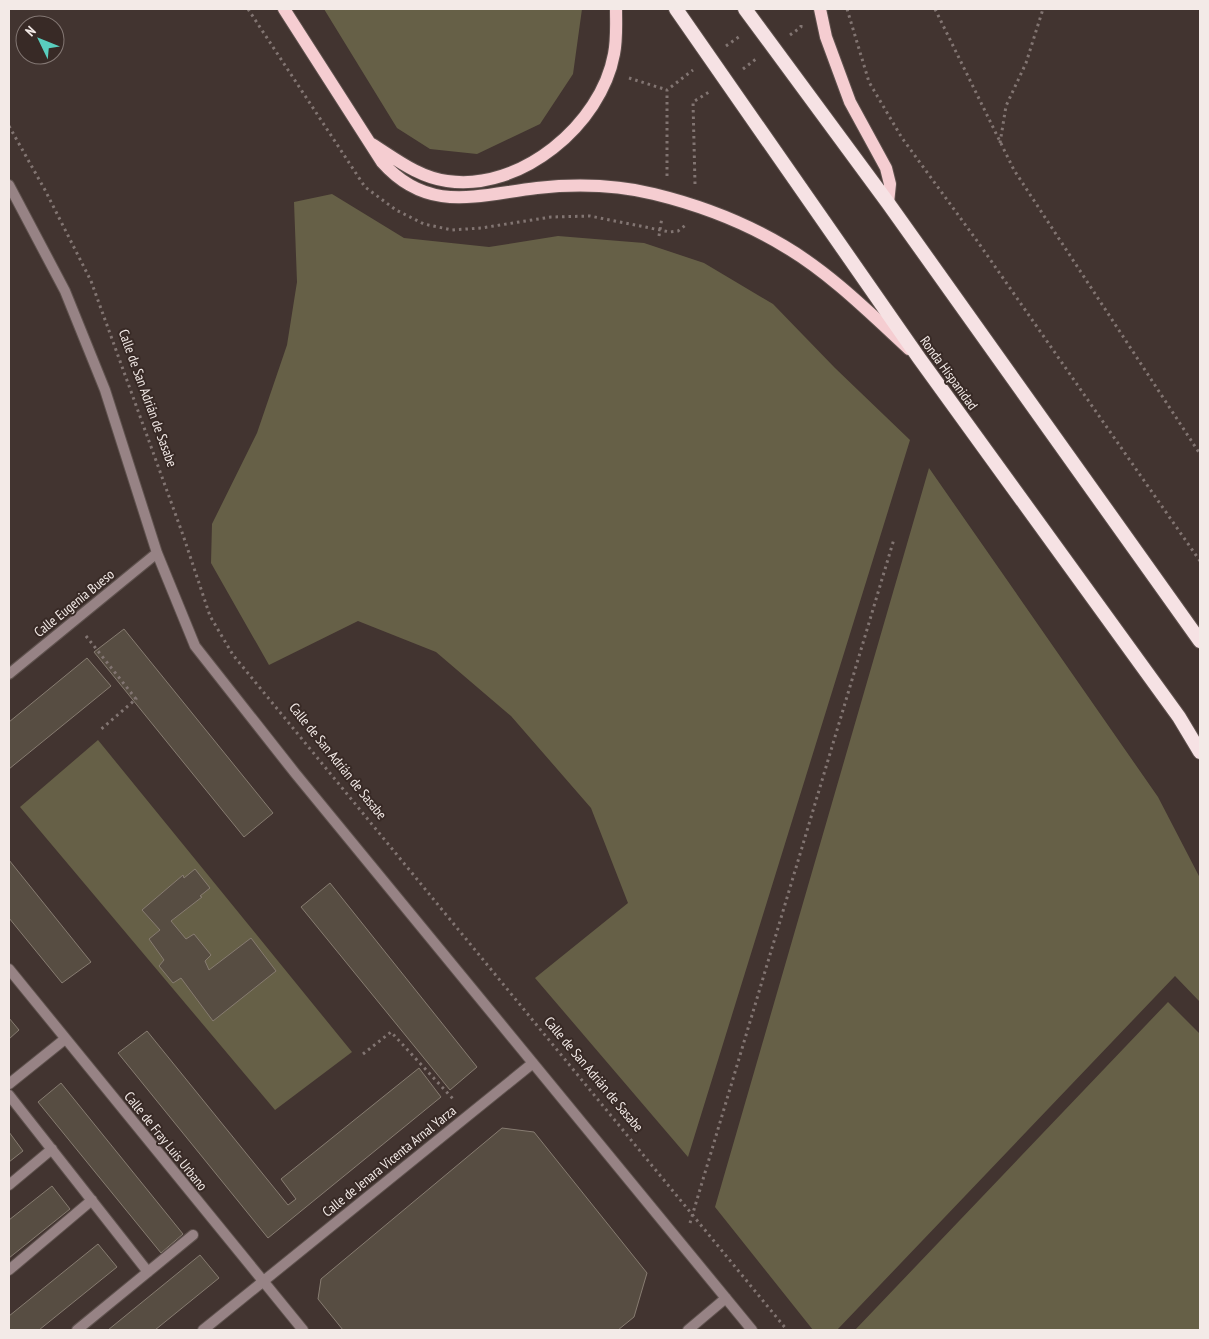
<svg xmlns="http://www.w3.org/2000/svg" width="1209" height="1339" font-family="'PT Sans Narrow',sans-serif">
<rect width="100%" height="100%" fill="#423430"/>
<path fill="#666047" d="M 324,9 L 582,9 L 573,74 L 540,124 L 477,154 L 430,149 L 397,128 Z
M 332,194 L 404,238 L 489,247 L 558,236 L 644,243 L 704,263 L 773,304 L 835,368 L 910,440 L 688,1157 L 535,978 L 628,903 L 591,808 L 511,716 L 436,652 L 358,621 L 269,665 L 211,563 L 212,524 L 257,433 L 287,345 L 297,282 L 294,202 Z
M 929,468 L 1158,797 L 1200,878 L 1200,1002 L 1175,976 L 837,1330 L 813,1330 L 715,1207 Z
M 98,740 L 352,1052 L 275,1110 L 20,807 Z
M 1168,1002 L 1200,1034 L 1200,1330 L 855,1330 Z"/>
<path fill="#574d42" stroke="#877c71" d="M 124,629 L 273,813 L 244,837 L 94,652 Z
M 87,658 L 111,686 L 9,769 L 9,722 Z
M 9,860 L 91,962 L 62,983 L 9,918 Z
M 195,869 L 210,888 L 200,896 L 202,897 L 171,921 L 186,939 L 194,934 L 211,955 L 205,961 L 209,970 L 251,938 L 276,971 L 213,1021 L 181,978 L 173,983 L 159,966 L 164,960 L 149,939 L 160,930 L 142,910 L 183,875 L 184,878 Z
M 330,883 L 477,1067 L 450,1090 L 301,907 Z
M 9,1018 L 19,1030 L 9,1039 Z
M 147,1031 L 288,1205 L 296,1199 L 281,1179 L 419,1068 L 441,1097 L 268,1238 L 118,1053 Z
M 61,1083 L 183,1234 L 161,1253 L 38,1102 Z
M 502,1128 L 534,1132 L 647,1273 L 634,1317 L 618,1330 L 343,1330 L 318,1299 L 321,1279 Z
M 9,1132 L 23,1151 L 9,1162 Z
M 52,1186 L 70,1209 L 9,1258 L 9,1220 Z
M 98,1244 L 117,1267 L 39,1330 L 9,1330 L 9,1316 Z
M 200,1255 L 219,1278 L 155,1330 L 108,1330 Z"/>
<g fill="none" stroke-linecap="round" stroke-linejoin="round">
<g stroke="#5e514d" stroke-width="12">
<path id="pedestrian" d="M 9,1095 L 148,1272
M 9,1185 L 52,1149
M 9,1270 L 92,1200
M 77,1330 L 193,1235"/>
</g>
<g stroke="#5e514d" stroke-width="12">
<path id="minor" d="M 9,185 L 65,291 L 105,390 L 157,553 L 195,646 L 295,773 L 752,1330
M 9,674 L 157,553
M 9,969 L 303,1330
M 9,1084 L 65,1039
M 203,1330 L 533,1063
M 688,1330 L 726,1298"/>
</g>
<g stroke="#5e514d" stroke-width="14">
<path id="primary" d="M 284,9 L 382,162 C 428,214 477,195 537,188 C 574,184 617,185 654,194 C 699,205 744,222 784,246 C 830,273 870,313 909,349
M 820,9 L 826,37 L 850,102 L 886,168 L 890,184 L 888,203
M 372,144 C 396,159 418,177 447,181 C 520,192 601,125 614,54 C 617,39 616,24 616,9"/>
</g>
<g stroke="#5e514d" stroke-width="16">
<path id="trunk" d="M 676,9 L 919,358 L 1179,717 L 1200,752
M 745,9 L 888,203 L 1200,641"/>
</g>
<path stroke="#827572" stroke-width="3" stroke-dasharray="2.5 4" stroke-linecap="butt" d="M 248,9 L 365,187 L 396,210 L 424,224 L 452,230 L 481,228 L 551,217 L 590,216 L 670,232 L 678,231 L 687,224
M 847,9 L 869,82 L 902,138 L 980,245 L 1200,561
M 935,9 L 1014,170 L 1200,454
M 790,35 L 801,27 L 801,24
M 726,46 L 740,36
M 743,69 L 756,59
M 629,78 L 667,90
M 9,126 L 45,190 L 91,281 L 183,535 L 210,616 L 233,655 L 787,1330
M 1000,143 L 1006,106 L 1026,63 L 1043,9
M 667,176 L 667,90 L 693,70
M 695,184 L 693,102 L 709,92
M 659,236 L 662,217
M 86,636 L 136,699 L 99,731
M 363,1054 L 391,1032 L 455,1101
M 690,1223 L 894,539"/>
<use href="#pedestrian" stroke="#978385" stroke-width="10"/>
<use href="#minor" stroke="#978385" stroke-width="10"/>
<use href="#primary" stroke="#f5cdd1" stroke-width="12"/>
<use href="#trunk" stroke="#f6e2e4" stroke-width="14"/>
</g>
<g text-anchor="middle" stroke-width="4" stroke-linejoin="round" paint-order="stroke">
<g font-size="14" fill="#f3eae7" stroke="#382a26">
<text transform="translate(949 373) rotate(54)" y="5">Ronda Hispanidad</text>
<text transform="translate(148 398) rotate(70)" y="5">Calle de San Adrián de Sasabe</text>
<text transform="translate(74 603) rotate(-39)" y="5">Calle Eugenia Bueso</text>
<text transform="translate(338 761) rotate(51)" y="5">Calle de San Adrián de Sasabe</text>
<text transform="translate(594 1074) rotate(50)" y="5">Calle de San Adrián de Sasabe</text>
<text transform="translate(166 1141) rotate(51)" y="5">Calle de Fray Luis Urbano</text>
<text transform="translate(389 1161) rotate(-39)" y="5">Calle de Jenara Vicenta Arnal Yarza</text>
</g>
</g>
<rect width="1209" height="1339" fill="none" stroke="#f3eae7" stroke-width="20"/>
<g transform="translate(40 40) rotate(313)"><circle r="24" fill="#382a26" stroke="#837773"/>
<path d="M0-4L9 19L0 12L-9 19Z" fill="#59cebe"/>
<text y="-8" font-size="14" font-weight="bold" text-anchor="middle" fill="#f3eae7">N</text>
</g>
</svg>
